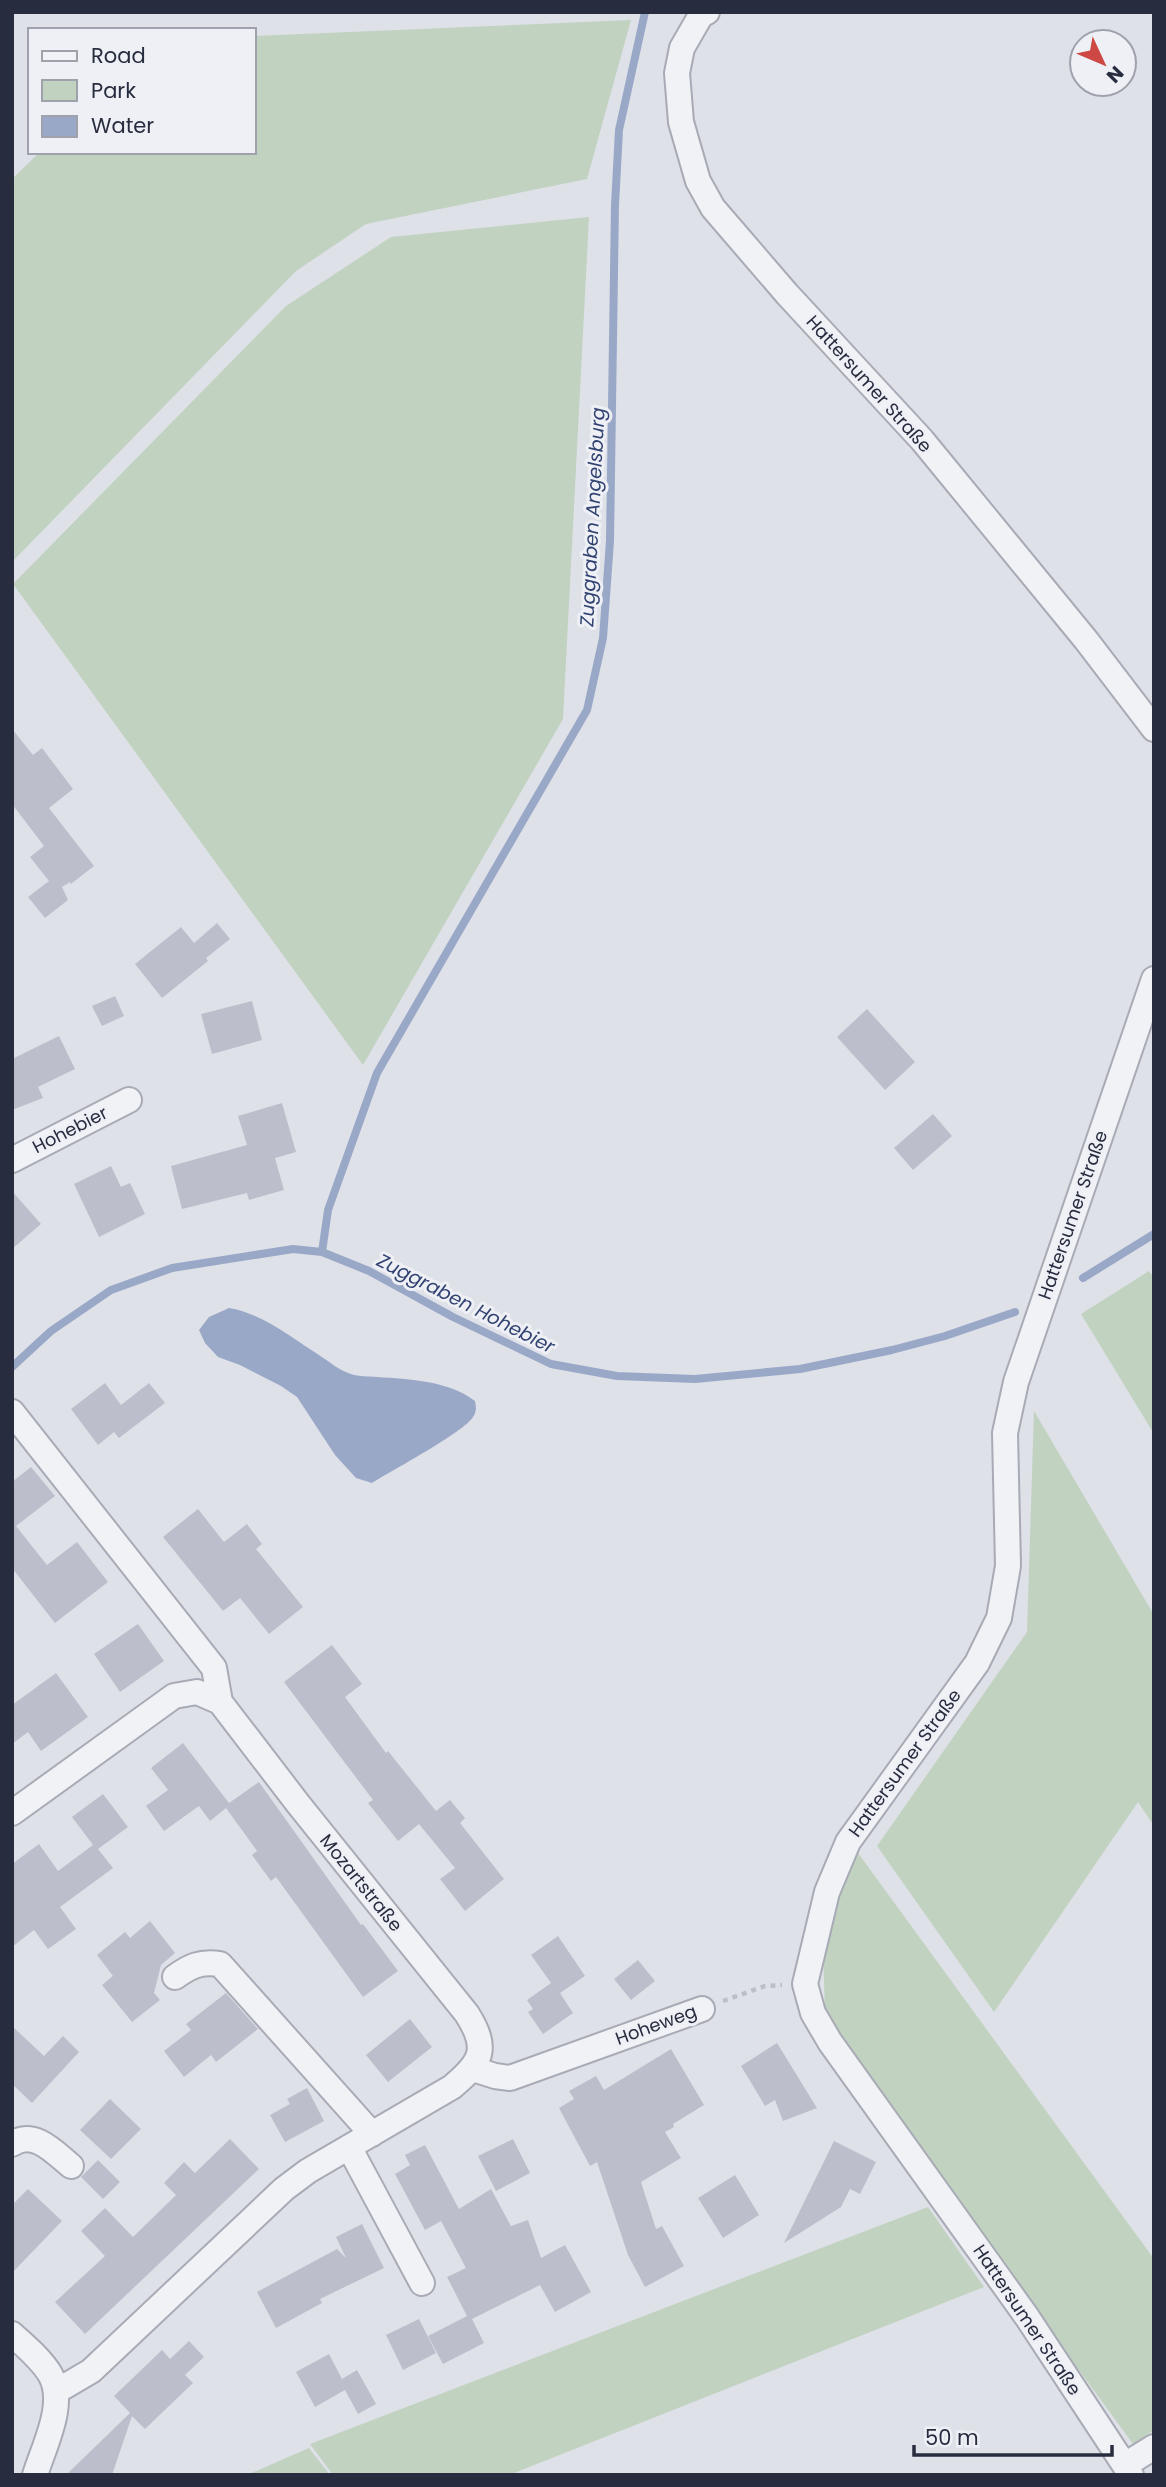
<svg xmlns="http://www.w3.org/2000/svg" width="1166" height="2487" font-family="Poppins,sans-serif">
<rect width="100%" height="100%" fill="#dfe1e8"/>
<path fill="#c1d2c0" d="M 631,20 L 587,179 L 366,224 L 296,271 L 12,562 L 12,179 L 40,152 L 254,152 L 254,36 Z
M 589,217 L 563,719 L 363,1065 L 13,584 L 286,306 L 391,237 Z
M 1149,1271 L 1154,1278 L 1154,1434 L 1081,1314 Z
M 1034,1411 L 1154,1615 L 1154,1826 L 1138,1802 L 994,2012 L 877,1846 L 1027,1632 Z
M 858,1853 L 1154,2259 L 1154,2430 L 1133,2444 L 851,2058 L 825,2013 L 823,1949 L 840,1884 Z
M 928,2207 L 984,2287 L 509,2475 L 333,2475 L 310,2444 Z
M 309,2448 L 330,2475 L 247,2475 Z"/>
<path fill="#9aa8c8" d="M 229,1308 C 261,1313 292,1338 319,1355 C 330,1362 338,1370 351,1374 C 359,1377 369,1376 377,1377 C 410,1379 449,1381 475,1401 C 476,1407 477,1411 473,1417 C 464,1432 391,1471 372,1483 L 356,1478 L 335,1455 L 297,1397 L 281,1386 L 240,1365 L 218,1357 L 205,1343 L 199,1330 L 209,1317 Z"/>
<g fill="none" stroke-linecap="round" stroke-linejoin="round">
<path stroke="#9aa8c8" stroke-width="8" d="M 322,1252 L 328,1210 L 377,1073 L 587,710 L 603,638 L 610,541 L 615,205 L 619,130 L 645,12
M 1083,1278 L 1154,1234
M 12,1367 L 51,1331 L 111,1290 L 172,1268 L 293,1249 L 322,1252 L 369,1271 L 453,1317 L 551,1364 L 617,1376 L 695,1379 L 800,1369 L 892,1350 L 945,1336 L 1015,1312"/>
</g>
<path fill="#bcbfcb" d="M 12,729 L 33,755 L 42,748 L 73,789 L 49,808 L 94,866 L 71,884 L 70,882 L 62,887 L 68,900 L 45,918 L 28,897 L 49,881 L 30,857 L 44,846 L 12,804 Z
M 217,923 L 230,939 L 206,958 L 208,961 L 162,998 L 135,964 L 181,927 L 194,943 Z
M 115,996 L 124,1016 L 102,1026 L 92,1006 Z
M 252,1001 L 262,1040 L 212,1054 L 201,1014 Z
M 867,1009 L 915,1062 L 885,1090 L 837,1037 Z
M 59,1036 L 75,1069 L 38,1087 L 43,1098 L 12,1110 L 12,1059 Z
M 282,1103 L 296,1152 L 275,1158 L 284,1190 L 249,1200 L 247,1193 L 182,1209 L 171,1166 L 247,1145 L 238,1116 Z
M 933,1114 L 952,1136 L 913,1170 L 894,1148 Z
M 111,1166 L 121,1187 L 130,1183 L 145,1214 L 99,1237 L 74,1184 Z
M 12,1191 L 41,1224 L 12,1249 Z
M 105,1383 L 121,1405 L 149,1383 L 165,1403 L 119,1438 L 114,1432 L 98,1445 L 71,1409 Z
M 31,1467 L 55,1496 L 16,1526 L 47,1565 L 77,1542 L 108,1582 L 55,1623 L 12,1568 L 12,1482 Z
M 198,1509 L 224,1542 L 247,1524 L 262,1544 L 256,1549 L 303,1607 L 269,1634 L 240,1598 L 223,1611 L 163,1537 Z
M 138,1624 L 164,1661 L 120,1692 L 94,1654 Z
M 332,1645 L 362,1684 L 345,1697 L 386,1753 L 388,1751 L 436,1811 L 450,1800 L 465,1818 L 460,1823 L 504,1879 L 465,1911 L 440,1879 L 455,1868 L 419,1824 L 398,1841 L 368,1803 L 373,1800 L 284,1682 Z
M 56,1673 L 88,1717 L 41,1751 L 28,1732 L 12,1744 L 12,1705 Z
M 183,1743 L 229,1803 L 259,1782 L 361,1925 L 363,1924 L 398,1971 L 363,1997 L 276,1877 L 271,1881 L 252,1855 L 257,1851 L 226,1808 L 210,1821 L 199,1806 L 164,1831 L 146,1806 L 168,1790 L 151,1768 Z
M 103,1794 L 128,1827 L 98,1849 L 113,1868 L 60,1907 L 76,1929 L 48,1949 L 34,1930 L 12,1947 L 12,1864 L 39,1844 L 58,1871 L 93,1845 L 72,1817 Z
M 150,1921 L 175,1953 L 161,1965 L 154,1993 L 160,2000 L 132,2022 L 102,1985 L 113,1976 L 97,1955 L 125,1932 L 130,1938 Z
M 558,1936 L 585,1976 L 560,1993 L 573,2013 L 543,2034 L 528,2012 L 533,2009 L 527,2000 L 551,1983 L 531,1955 Z
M 638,1960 L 655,1981 L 631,2000 L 614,1979 Z
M 226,1993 L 258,2029 L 216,2062 L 211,2055 L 184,2077 L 164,2051 L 191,2030 L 186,2024 Z
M 410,2019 L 432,2047 L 388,2082 L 366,2055 Z
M 12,2026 L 44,2056 L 63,2036 L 79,2052 L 32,2103 L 12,2084 Z
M 777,2043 L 817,2108 L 783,2121 L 775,2100 L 765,2106 L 741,2066 Z
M 671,2049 L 704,2105 L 673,2124 L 674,2127 L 665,2132 L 681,2158 L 641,2182 L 656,2229 L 662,2226 L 684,2266 L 645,2287 L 628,2255 L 597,2162 L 590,2166 L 559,2108 L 574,2099 L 569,2091 L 596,2076 L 604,2090 Z
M 307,2088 L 324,2121 L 285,2142 L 270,2115 L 290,2104 L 287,2099 Z
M 110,2099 L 141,2129 L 111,2159 L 80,2130 Z
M 230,2139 L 259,2169 L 85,2334 L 55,2302 L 105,2256 L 81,2231 L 105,2208 L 133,2237 L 176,2195 L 164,2183 L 184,2162 L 195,2173 Z
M 513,2139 L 530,2173 L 496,2191 L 478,2156 Z
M 834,2141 L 876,2162 L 860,2194 L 850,2189 L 841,2207 L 784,2243 Z
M 425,2145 L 459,2209 L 491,2189 L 511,2226 L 528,2220 L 541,2258 L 565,2245 L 591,2292 L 555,2312 L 540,2285 L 472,2319 L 484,2343 L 443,2364 L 428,2336 L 467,2316 L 447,2277 L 466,2268 L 441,2221 L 425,2230 L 395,2174 L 410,2165 L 405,2155 Z
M 98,2160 L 120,2182 L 103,2199 L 81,2177 Z
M 735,2175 L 759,2215 L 723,2238 L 698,2198 Z
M 28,2189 L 62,2221 L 12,2273 L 12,2205 Z
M 362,2224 L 384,2268 L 320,2299 L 322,2303 L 276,2328 L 257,2292 L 337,2249 L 346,2258 L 336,2237 Z
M 419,2319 L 436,2353 L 403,2370 L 386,2335 Z
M 189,2341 L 204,2357 L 185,2375 L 193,2383 L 145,2429 L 132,2416 L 112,2475 L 66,2475 L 130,2413 L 114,2396 L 162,2350 L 170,2359 Z
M 329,2354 L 342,2379 L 357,2370 L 376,2404 L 358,2414 L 345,2390 L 315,2407 L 296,2372 Z"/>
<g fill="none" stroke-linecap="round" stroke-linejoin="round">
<g stroke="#a8abb5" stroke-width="28">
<path id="minor" d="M 707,12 L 701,15 L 682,48 L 677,73 L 681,122 L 698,181 L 713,208 L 787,294 L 922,440 L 1086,640 L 1154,729
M 12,1160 L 129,1100
M 12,1412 L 214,1668 L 220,1702 L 197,1692 L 174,1696 L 12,1813
M 175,1977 C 190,1966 201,1961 220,1964 L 372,2134
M 473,2069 L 495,2076 L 510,2078 L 702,2009
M 12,2144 C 34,2129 54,2152 71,2166
M 349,2147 L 422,2283
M 12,2334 C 25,2346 41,2359 50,2374 C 67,2403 44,2446 35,2475
M 57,2391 L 91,2371 L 284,2189 L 308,2171 L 452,2087 C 482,2062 489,2049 467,2014 L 299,1805 L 220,1702
M 1125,2465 L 1154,2447
M 1131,2475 L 1027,2317 L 830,2042 L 813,2013 L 805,1984 L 827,1892 L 848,1842 L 977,1663 L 999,1618 L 1008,1566 L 1005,1433 L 1016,1382 L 1154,979"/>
</g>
<path stroke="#bdbfc6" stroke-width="4.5" stroke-dasharray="5 5" stroke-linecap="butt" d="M 723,2001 L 765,1986 L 782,1985"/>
<use href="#minor" stroke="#f1f2f6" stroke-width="24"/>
</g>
<g text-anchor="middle" stroke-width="6" stroke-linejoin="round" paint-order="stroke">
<g font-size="18" fill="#282c3f" stroke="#eef0f6">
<text transform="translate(869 384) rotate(48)" y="6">Hattersumer Straße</text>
<text transform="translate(70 1130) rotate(-27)" y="6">Hohebier</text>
<text transform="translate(1073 1215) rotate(-71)" y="6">Hattersumer Straße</text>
<text transform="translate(905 1763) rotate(-54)" y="6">Hattersumer Straße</text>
<text transform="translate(361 1883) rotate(51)" y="6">Mozartstraße</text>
<text transform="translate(656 2025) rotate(-20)" y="6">Hoheweg</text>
<text transform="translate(1027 2320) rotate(56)" y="6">Hattersumer Straße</text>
</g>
<g font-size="19" font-style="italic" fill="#324372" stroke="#eef0f6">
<text transform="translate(592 517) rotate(-87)" y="7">Zuggraben Angelsburg</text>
<text transform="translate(466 1303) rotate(27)" y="7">Zuggraben Hohebier</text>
</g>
</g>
<rect width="1166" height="2487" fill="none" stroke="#282c3f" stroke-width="28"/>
<rect x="28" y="28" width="228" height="126" fill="#eef0f6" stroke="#9fa2ad" stroke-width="2"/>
<rect x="42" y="51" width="35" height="10" fill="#f1f2f6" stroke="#9fa2ad" stroke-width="2"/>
<text x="91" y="63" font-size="21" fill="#282c3f">Road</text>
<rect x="42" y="80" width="35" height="21" fill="#c1d2c0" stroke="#9fa2ad" stroke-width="2"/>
<text x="91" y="98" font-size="21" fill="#282c3f">Park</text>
<rect x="42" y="116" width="35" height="21" fill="#9aa8c8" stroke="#9fa2ad" stroke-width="2"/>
<text x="91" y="133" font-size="21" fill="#282c3f">Water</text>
<g transform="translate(1103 63) rotate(134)"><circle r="33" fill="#eef0f6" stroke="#9fa2ad" stroke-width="2"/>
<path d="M0-5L12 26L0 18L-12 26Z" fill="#cd4844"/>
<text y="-10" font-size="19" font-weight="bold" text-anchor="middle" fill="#282c3f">N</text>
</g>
<path d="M914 2445v10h198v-10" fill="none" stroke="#282c3f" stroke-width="3.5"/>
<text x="925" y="2445" font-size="21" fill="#282c3f" stroke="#eef0f6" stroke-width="5" paint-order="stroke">50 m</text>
</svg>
